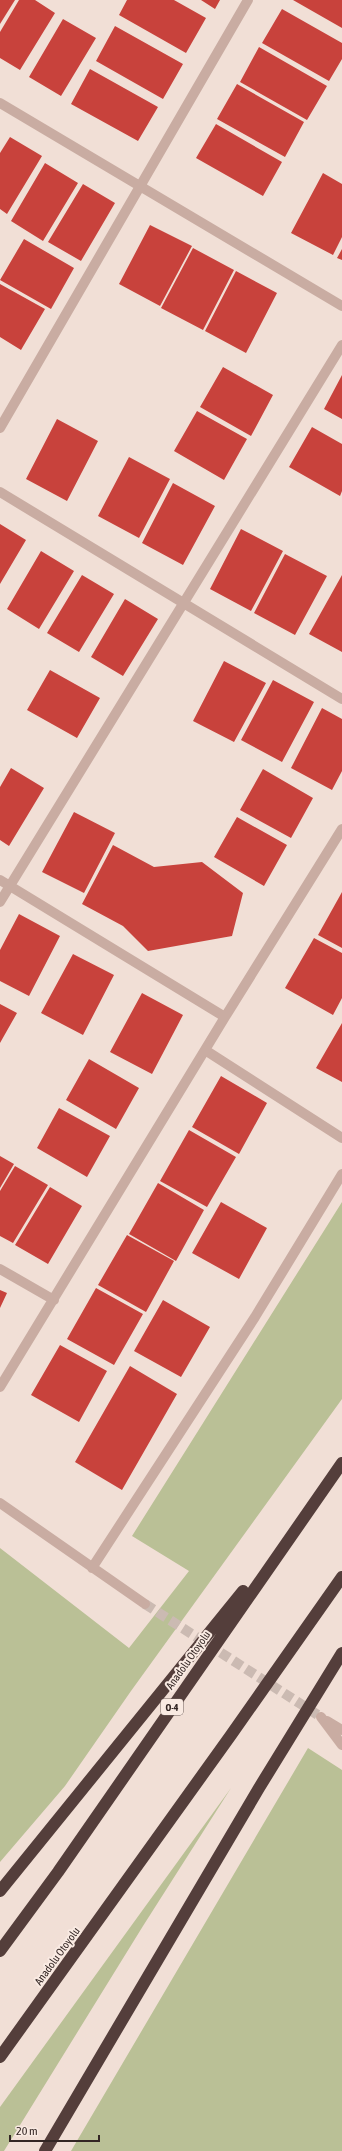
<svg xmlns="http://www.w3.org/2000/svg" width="342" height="2151" font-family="'Asap Condensed',sans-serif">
<rect width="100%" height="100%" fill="#f1dfd6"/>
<path fill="#bac096" d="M 342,1202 L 342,1399 L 131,1691 L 65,1786 L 0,1862 L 0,1548 L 129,1648 L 189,1571 L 132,1536 Z
M 308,1748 L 342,1770 L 342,2151 L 71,2151 Z
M 231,1788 L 143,1926 L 4,2151 L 0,2151 L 0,2107 Z"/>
<path fill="#c8423c" d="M 0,0 L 15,0 L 0,24 Z
M 19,0 L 35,0 L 55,13 L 20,70 L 0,58 L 0,32 Z
M 127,0 L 174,0 L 206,18 L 186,53 L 119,15 Z
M 201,0 L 220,0 L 215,9 Z
M 293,0 L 342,0 L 342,28 Z
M 282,9 L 342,43 L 342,59 L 329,81 L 262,43 Z
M 63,19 L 96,38 L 61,96 L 29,77 Z
M 115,26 L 183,64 L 163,99 L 96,61 Z
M 259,47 L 327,86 L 307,120 L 240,82 Z
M 90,69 L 158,107 L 138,141 L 71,104 Z
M 237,84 L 304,122 L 285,157 L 217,119 Z
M 216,124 L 282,162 L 263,196 L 196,158 Z
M 10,137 L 42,156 L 7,214 L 0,209 L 0,153 Z
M 45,163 L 78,183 L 43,241 L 11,221 Z
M 323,173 L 342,184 L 342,237 L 333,255 L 291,233 Z
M 83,184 L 115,203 L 81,261 L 48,242 Z
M 150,225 L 192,246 L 160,306 L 119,284 Z
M 24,239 L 74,268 L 51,309 L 0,280 Z
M 193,248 L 234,270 L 203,330 L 161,308 Z
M 342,249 L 342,260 L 337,258 Z
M 236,271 L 277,293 L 246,353 L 205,331 Z
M 0,284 L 45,309 L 21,350 L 0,337 Z
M 223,367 L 273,395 L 251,436 L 200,407 Z
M 342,375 L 342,419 L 324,409 Z
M 197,411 L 247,439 L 224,480 L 174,451 Z
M 57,419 L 98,441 L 67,501 L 26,479 Z
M 312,427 L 342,444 L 342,491 L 340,496 L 289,467 Z
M 129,457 L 170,479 L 139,538 L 98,516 Z
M 173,483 L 215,506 L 183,565 L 142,543 Z
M 0,524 L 26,540 L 0,584 Z
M 241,529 L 283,551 L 251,611 L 210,589 Z
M 41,551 L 74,571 L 39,629 L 7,609 Z
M 285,554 L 327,576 L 295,635 L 254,613 Z
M 82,575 L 114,594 L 79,652 L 47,633 Z
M 342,575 L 342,652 L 309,634 Z
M 125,599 L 158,619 L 123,676 L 91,657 Z
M 224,661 L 266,683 L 234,742 L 193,721 Z
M 50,670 L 100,698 L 77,738 L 27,710 Z
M 273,680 L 314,702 L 282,762 L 241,740 Z
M 322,708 L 342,719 L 342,771 L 332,790 L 291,768 Z
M 11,768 L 44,788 L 9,846 L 0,840 L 0,787 Z
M 263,769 L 313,798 L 291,838 L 240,810 Z
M 74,812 L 115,833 L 84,893 L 42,872 Z
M 237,817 L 287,845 L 264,886 L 214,857 Z
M 113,845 L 154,867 L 202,862 L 243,893 L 232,936 L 148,951 L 123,926 L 82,904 Z
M 342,892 L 342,948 L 318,935 Z
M 19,914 L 60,936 L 29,996 L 0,981 L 0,950 Z
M 314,938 L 342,953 L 342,998 L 333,1015 L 285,988 Z
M 73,954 L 114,975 L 83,1035 L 41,1013 Z
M 142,993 L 183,1015 L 152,1074 L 110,1052 Z
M 0,1004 L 17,1013 L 0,1043 Z
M 342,1023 L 342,1082 L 316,1068 Z
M 89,1059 L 139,1088 L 116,1129 L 66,1100 Z
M 221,1076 L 267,1103 L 239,1154 L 192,1127 Z
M 59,1108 L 110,1136 L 87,1177 L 37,1148 Z
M 189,1130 L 236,1157 L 207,1207 L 160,1181 Z
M 0,1156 L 14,1164 L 0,1188 Z
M 15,1166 L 48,1185 L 13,1243 L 0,1236 L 0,1191 Z
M 158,1183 L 204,1210 L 176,1261 L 129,1234 Z
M 50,1187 L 82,1206 L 48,1264 L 15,1245 Z
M 221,1202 L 267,1228 L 239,1279 L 192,1253 Z
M 127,1235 L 174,1261 L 146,1312 L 98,1285 Z
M 96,1288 L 143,1314 L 114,1365 L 67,1339 Z
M 0,1290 L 7,1293 L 0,1308 Z
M 163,1300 L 210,1327 L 181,1377 L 134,1351 Z
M 60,1345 L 107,1371 L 79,1422 L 31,1395 Z
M 130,1366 L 177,1394 L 122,1490 L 75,1462 Z"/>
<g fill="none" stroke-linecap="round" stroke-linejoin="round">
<path stroke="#cbbab2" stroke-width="10" stroke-dasharray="10 5" stroke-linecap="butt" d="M 145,1604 L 321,1717"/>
<path stroke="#c9aca2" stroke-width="10" d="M 0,103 L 342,306
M 0,428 L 248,0
M 0,492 L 342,699
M 0,880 L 225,1017
M 0,902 L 342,345
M 205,1050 L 342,1138
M 0,1269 L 54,1300
M 0,1387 L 225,1017 L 342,829
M 0,1503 L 145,1604
M 92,1568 L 255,1317 L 342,1174
M 321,1717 L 342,1745
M 327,1721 L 342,1730"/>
<path stroke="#543e3b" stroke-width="12" d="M 0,1891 L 243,1591
M 0,1951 L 58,1872 L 342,1463
M 0,2057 L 231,1735 L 342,1577
M 45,2151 L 259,1788 L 342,1653"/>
</g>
<g text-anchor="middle" stroke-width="4" stroke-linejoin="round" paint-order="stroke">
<rect fill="#f9eae2" stroke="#6e615d" stroke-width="1" x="161" y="1699" width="22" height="16" rx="3"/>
<g font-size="10" font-weight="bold" fill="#332624">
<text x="172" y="1711">O-4</text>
</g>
<g font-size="11" fill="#332624" stroke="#f9eae2">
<text transform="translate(188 1660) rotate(-55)" y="4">Anadolu Otoyolu</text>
<text transform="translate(57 1956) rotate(-54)" y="4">Anadolu Otoyolu</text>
</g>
</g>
<path d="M10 2135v6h89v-6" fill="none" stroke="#332624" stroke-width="2"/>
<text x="16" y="2135" font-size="12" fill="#332624" stroke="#f9eae2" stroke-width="3" paint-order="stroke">20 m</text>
</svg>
